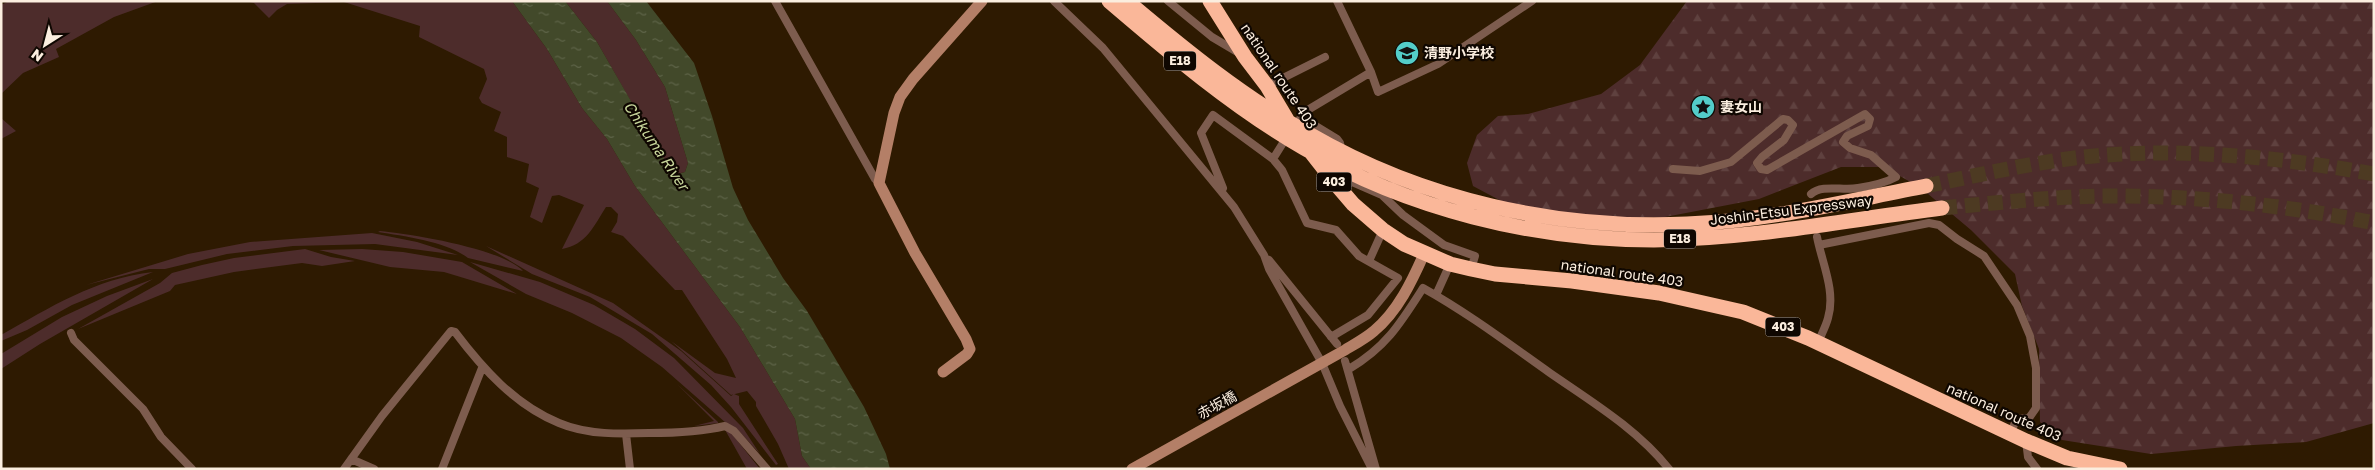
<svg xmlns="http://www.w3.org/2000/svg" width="2375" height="470" font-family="'Golos Text','Noto Sans JP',sans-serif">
<defs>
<pattern id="forest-firs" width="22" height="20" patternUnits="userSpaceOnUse" patternTransform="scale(1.25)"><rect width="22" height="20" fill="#4d2c2b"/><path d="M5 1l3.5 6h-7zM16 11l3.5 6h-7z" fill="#5f413f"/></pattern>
<pattern id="water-ripples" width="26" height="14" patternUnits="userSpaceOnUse" patternTransform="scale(1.25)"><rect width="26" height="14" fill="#42492a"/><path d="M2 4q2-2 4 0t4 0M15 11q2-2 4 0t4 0" fill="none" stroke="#5e6448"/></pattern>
</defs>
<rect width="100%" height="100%" fill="#2e1a01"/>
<path fill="#4d2c2b" d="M 9,1 L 158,1 L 114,17 L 56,49 L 59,57 L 23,73 L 1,94 L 1,5 Z
M 245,1 L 512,1 L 547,49 L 582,108 L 607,139 L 635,186 L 740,327 L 795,419 L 802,456 L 811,469 L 789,469 L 778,444 L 756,406 L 756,402 L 747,391 L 731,395 L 671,341 L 715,373 L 736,378 L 727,359 L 682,290 L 675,290 L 623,236 L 611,232 L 617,222 L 618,214 L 611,207 L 606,207 C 594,226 586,245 562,249 L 584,205 L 559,195 L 552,196 L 542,223 L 530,217 L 539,188 L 526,182 L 529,164 L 507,157 L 507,137 L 494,131 L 501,112 L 482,103 L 479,98 L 487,79 L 484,69 L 419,37 L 420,26 L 344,2 L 287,4 L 277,10 L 269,18 L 254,3 Z
M 565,1 L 607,1 L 636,40 L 665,87 L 688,163 L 685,172 L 677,174 L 666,163 L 597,42 Z
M 1,118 L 16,131 L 1,139 Z
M 380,231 C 412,234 503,249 523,271 L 468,258 C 448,242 404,236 378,232 Z
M 372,233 L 417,242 L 458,255 L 375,244 L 293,246 L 227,254 L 165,269 L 149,269 L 86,285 L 188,254 L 250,242 Z
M 486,246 L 613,303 L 681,351 L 731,396 L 734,394 L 739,396 L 739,404 L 778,464 L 776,465 L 731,407 L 711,385 L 652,334 L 590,297 L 532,274 Z
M 305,249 L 331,257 L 355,261 L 322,266 L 302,263 L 234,272 L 175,285 L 170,291 L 78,329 L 160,283 L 172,273 L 202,265 L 234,258 Z
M 362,249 L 403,252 L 462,262 L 517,294 L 444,272 L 390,267 L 319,250 Z
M 470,262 L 540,282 L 594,305 L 635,329 L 674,358 L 743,428 L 760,454 L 737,429 L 726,423 L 662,367 L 621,338 L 572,313 L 526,294 Z
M 153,272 L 72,305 L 27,330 L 1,341 L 1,335 C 51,307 94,279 153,272 Z
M 153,279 L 40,344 L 1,369 L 1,354 L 62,317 L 107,296 Z
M 677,384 L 718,422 L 718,423 L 694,426 L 714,421 Z
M 724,428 L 732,434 L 760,469 L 747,469 Z"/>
<path fill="url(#forest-firs)" d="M 1687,1 L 2374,1 L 2374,423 L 2306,442 L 2236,446 L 2151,454 L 2062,440 L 2040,422 L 2039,349 L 2022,306 L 2015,274 L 1971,230 L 1921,188 L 1884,167 L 1841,167 L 1759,199 L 1665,217 L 1608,218 L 1554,211 L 1503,202 L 1473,186 L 1467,163 L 1477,135 L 1498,116 L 1528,114 L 1601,94 L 1640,65 Z"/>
<path fill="url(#water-ripples)" d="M 512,1 L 565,1 L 597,42 L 666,162 L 678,174 L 685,172 L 688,163 L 665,87 L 636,40 L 607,1 L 646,1 L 694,63 L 712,116 L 733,188 L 748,220 L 783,278 L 807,311 L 864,407 L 886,454 L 890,469 L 811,469 L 802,456 L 795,419 L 740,327 L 635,186 L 607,139 L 582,108 L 547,49 Z"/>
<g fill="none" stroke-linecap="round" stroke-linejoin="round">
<path stroke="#4d3a22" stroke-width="15" stroke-dasharray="15 8" stroke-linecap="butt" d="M 1926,186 C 1978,175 2030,163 2083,157 C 2179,147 2279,157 2374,174
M 1942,208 C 1995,203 2048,197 2101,196 C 2193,195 2284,205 2374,223"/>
<path stroke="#7d5c4e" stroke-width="8" d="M 775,1 L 875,179 L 879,183
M 1054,1 L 1103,48 L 1234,207 L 1264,255 L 1269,269 L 1322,363 L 1340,406 L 1372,469
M 1168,1 L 1212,37 L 1239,53
M 1371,72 L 1378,92 L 1438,64 L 1532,1
M 1267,86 L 1325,57
M 1301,117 L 1337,139 L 1340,143 L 1342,152
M 1299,120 L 1306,111 L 1371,72 L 1337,1
M 1273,159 L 1288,135
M 1673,169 L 1700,171 L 1731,162 L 1783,119 L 1788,120 L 1793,125 L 1784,140 L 1762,157 L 1757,163 L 1761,169 L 1767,170 L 1865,114 L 1870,119 L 1868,126 L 1847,136 L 1843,142 L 1850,148 L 1871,155 L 1896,177 C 1885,183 1871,186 1858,188 C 1843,191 1822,184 1811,194
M 1345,173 L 1346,178 L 1350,181 L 1382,195 L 1403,215 L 1444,245 L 1475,256 L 1471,269
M 1223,188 L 1201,133 L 1213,115 L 1273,159 L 1282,170 L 1307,223 L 1336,230 L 1359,256 L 1398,278 L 1368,315 L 1331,337
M 1817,237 C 1822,263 1836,291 1828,318 C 1826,326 1821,335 1818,343
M 1819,245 L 1929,223 L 1939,225 L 1957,239 L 1984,256 L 2017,305 L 2030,336 L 2036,368 L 2036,408 L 2029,418 L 2017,419 L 2010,433
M 1269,260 L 1337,344
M 1369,261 L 1383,230
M 1436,295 L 1450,264
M 71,333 L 74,340 L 143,409 L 161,437 L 192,469
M 1345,361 L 1376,469
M 1349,369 C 1386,347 1400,324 1423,288 C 1468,313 1509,344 1550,373 C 1592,402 1637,429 1669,469
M 626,434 L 630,469
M 2026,441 L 2028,457 L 2037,469
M 351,459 L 374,469
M 344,469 L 382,416 L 451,331 L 455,332 C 483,369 515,405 559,423 C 587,435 621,434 649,433 C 674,433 701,432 725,426 L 734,431 L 767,469
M 442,469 L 482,368"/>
<path stroke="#b47f67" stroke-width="11" d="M 943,372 L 967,354 L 970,349 L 966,339 L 915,253 L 879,183 L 894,113 L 900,97 L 913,79 L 982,1
M 1132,469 L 1345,350 C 1355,344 1366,338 1374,331 C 1398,311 1412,281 1424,254"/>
<path stroke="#fab799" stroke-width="15" d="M 1109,1 C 1171,54 1233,107 1304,148 C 1408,209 1534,240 1654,240 C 1751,239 1846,220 1942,208
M 1127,1 C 1185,50 1243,97 1309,134 C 1423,200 1556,230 1687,224 C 1768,221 1847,201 1926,186
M 1210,1 L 1245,57 L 1267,86 L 1292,128 L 1335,183 L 1353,204 L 1383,230 L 1404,244 L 1450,264 L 1471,269 L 1495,274 L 1572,281 L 1659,293 L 1743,312 L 1808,338 L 2026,441 L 2067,458 L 2120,469"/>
</g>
<defs>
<g id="school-disc" transform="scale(1.25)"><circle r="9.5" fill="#53cdc9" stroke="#0f0701"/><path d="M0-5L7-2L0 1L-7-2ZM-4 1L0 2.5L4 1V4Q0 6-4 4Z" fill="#111"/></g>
<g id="sight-disc" transform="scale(1.25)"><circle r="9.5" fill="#53cdc9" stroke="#0f0701"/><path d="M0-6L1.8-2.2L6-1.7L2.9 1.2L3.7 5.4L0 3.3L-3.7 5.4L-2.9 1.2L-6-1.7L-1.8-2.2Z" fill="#111"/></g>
</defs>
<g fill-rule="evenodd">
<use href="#school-disc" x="1407" y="53"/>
<use href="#sight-disc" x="1703" y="107"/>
</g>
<g text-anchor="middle" stroke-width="4.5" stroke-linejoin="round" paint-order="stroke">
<g fill="#0f0701" stroke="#b4a99c" stroke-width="1">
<rect x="1164" y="51.5" width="32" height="19" rx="4"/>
<rect x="1316.5" y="172.5" width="35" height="19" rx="4"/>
<rect x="1664" y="229.5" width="32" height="19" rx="4"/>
<rect x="1765.5" y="317.5" width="35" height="19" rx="4"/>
</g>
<g font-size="12" font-weight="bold" fill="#fbeedf">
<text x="1180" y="65">E18</text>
<text x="1334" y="186">403</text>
<text x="1680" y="243">E18</text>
<text x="1783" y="331">403</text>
</g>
<g font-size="14" font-weight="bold" fill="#fbeedf" stroke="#0f0701" text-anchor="start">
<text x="1424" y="58">清野小学校</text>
<text x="1720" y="112">妻女山</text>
</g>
<g font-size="14" fill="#fbeedf" stroke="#0f0701">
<text transform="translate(1279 76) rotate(56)" y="5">national route 403</text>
<text transform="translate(1791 210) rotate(-7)" y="5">Joshin-Etsu Expressway</text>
<text transform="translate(1622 273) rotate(8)" y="5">national route 403</text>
<text transform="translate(1217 405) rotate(-29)" y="5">赤坂橋</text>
<text transform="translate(2004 412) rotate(24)" y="5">national route 403</text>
</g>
<g font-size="15" font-style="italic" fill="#c7d59a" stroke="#0f0701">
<text transform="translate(656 146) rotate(56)" y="5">Chikuma River</text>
</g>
</g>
<rect width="2375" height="470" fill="none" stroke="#fbeedf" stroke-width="5"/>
<g transform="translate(45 45) rotate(216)" stroke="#0f0701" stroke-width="4" paint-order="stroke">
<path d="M0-4L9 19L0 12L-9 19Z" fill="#fbeedf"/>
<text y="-8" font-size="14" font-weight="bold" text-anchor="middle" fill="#fbeedf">N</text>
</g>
</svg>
